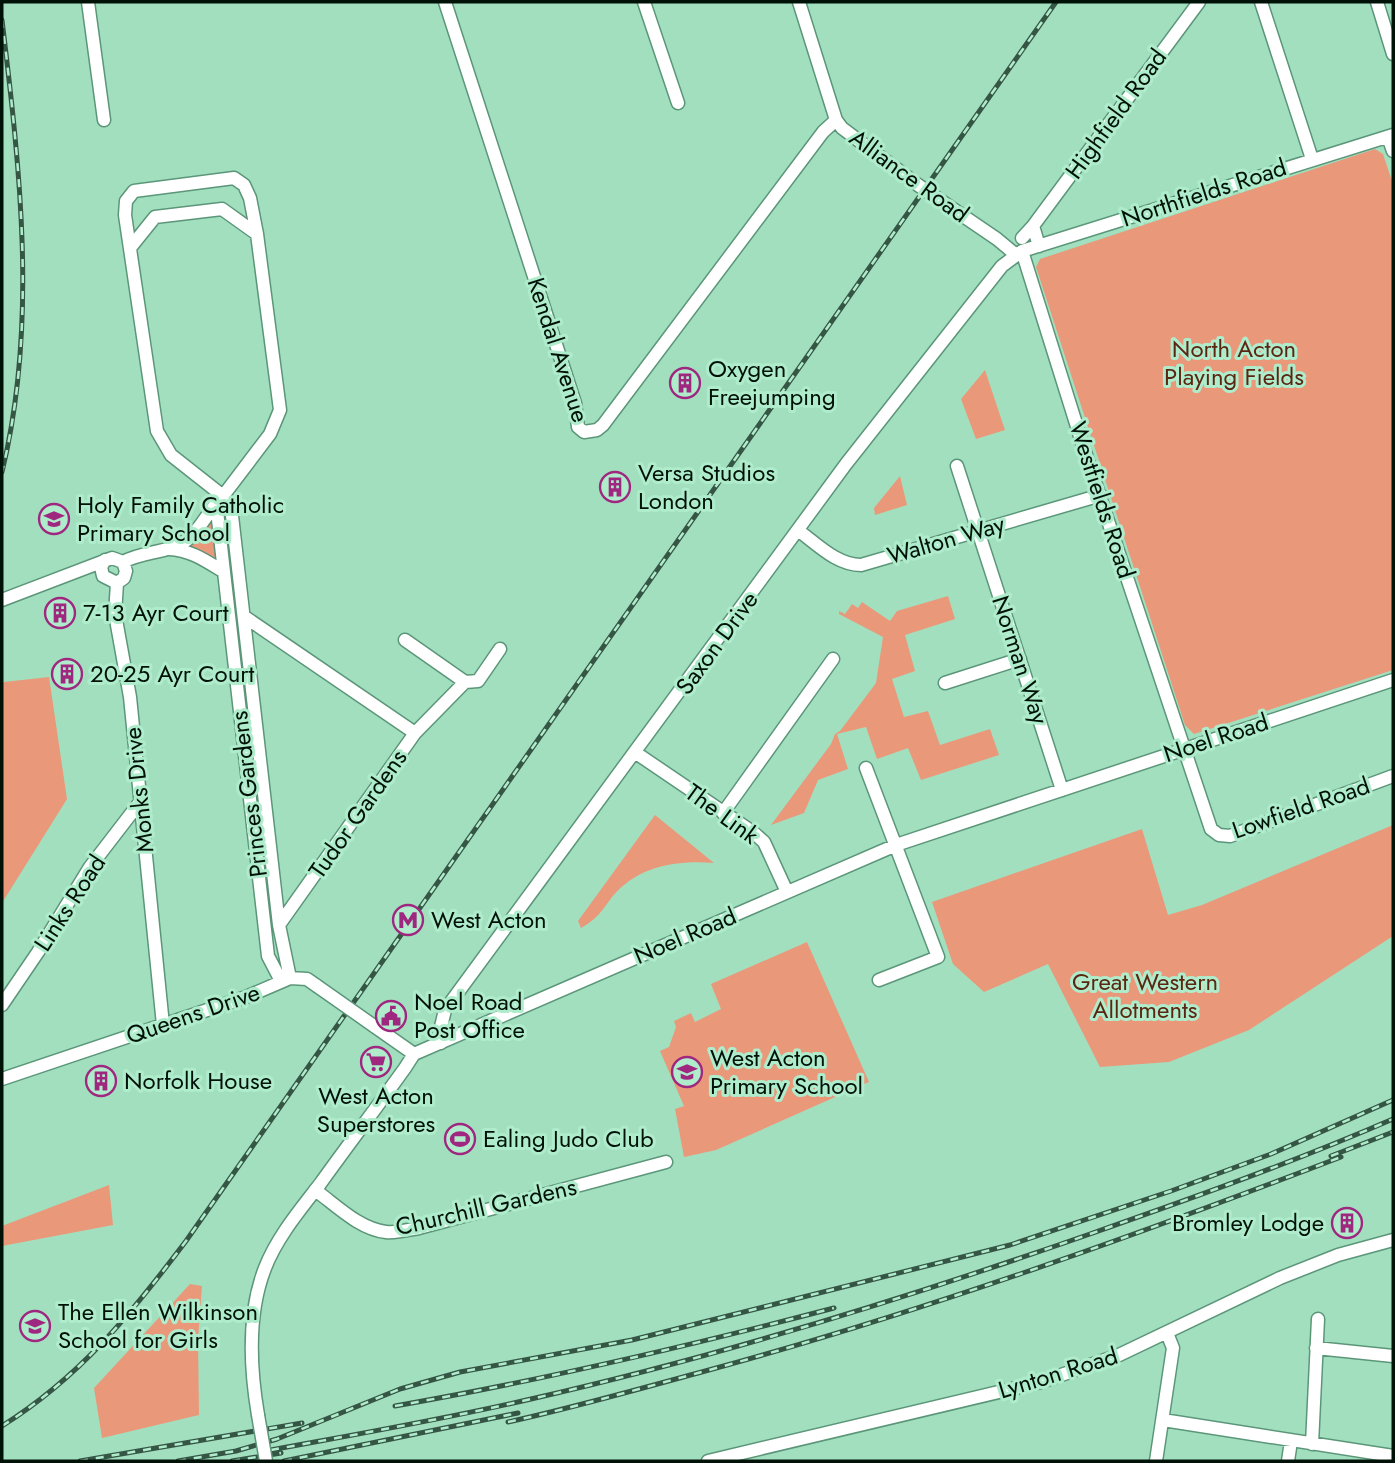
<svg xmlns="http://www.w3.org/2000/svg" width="1395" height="1463" font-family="Jost,sans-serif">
<rect width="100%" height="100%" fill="#a2dfbf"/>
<path fill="#ea987a" d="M 1375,149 L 1383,154 L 1393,184 L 1393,670 L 1194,734 L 1185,725 L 1036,267 L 1040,259 Z
M 985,370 L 1005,430 L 976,439 L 961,399 Z
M 900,476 L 907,505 L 875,515 L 874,508 Z
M 211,520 L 214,521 L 219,562 L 186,546 Z
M 948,596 L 955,619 L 905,635 L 915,671 L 892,679 L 904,717 L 928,711 L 940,745 L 990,729 L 999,755 L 921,780 L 908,748 L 877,759 L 866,727 L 837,734 L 848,769 L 818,780 L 804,813 L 771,825 L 831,744 L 835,734 L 840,731 L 876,683 L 883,637 L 839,614 L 839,611 L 845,614 L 852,604 L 858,608 L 862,602 L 890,621 L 897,611 Z
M 49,677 L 67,799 L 2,903 L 2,684 L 4,682 Z
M 655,815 L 714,863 C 676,860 638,866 612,897 C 601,912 598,918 581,928 L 578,921 Z
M 1393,825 L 1393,936 L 1249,1030 L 1169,1062 L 1100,1067 L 1048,964 L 984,992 L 953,964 L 932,902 L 1142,829 L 1168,915 L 1202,905 Z
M 807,942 L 869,1082 L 716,1150 L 684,1157 L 675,1109 L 684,1106 L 660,1051 L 669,1047 L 676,1027 L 674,1021 L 691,1013 L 695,1022 L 721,1009 L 711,984 Z
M 109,1185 L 113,1225 L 2,1246 L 2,1226 Z
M 190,1284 L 202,1286 L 198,1339 L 199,1415 L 102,1438 L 94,1388 Z"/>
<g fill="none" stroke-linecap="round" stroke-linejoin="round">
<g stroke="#5b9679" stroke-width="15">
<path id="minor" d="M 88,2 L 104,120
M 445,2 L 575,403 L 578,427 L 584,432 L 597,430 L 603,425 L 823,132 L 836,120
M 644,2 L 678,103
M 799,2 L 836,120 L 842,128 L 918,185
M 1261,2 L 1312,159
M 1377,2 L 1393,54
M 1388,137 L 1393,151
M 950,207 L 997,239 L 1015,254
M 1022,238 L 1033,226
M 1039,246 L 1033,226 L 1199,2
M 130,248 L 155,217 L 222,209 L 257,234
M 1022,251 L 1084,449 L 1211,829 L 1219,835 L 1230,836 L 1393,776
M 957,466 L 1062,790
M 216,502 L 268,956 L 281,981
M 799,531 C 818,545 837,565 861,565 L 1101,495
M 169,549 C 191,550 206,561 224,572
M 105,560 L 101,567 L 103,576 L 117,583
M 123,562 C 142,551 170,553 187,540 C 202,528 209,509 223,496 L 270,434 L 280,410 L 257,234 L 250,198 L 244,185 L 234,178 L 134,191 L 126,201 L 125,215 L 157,431 L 171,455 L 223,496 L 231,507 L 279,925 L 290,978
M 117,583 L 115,614 L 130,697 L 163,1025
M 2,600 L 112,558 L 123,562 L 126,571 L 124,578 L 117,583
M 245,617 L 415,733
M 465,682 L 478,681 L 500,649
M 945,683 L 1020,659
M 636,753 L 754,833 L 764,842 L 787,892
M 866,768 L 938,957 L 879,980
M 723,813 L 833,659
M 279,925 L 415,733 L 465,682 L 405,640
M 2,1005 L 38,952 L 90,867 L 140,802
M 374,1026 L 414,1054
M 441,1043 L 439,1035 L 445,1010 L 846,464 L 1002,266 L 1022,251 L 1393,135
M 2,1079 L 246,997 L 290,978 L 307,979 L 317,986
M 315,1190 C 336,1205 359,1229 386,1232 C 396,1233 408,1230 419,1228 L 666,1162
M 1316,1348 L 1393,1356
M 258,1415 C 250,1368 247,1314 265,1268 C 277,1237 300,1210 320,1184 C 348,1145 377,1107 405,1068 L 414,1054 L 896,845 L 1393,680
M 1163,1420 L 1393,1456
M 1312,1444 L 1318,1319
M 708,1461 L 1041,1382 L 1119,1355 L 1280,1278 L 1338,1255 L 1393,1240
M 1156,1461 L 1173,1348 L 1167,1333
M 1288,1461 L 1291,1441"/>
</g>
<use href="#minor" stroke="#fff" stroke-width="12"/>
<g stroke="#365645" stroke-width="5">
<path id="rail" d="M 2,20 C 20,169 38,324 2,472
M 1331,1156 L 1393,1132
M 395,1406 C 543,1380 689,1346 834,1308
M 508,1422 C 572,1408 635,1390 698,1373 C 917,1314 1129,1238 1341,1157
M 2,1426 C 80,1377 131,1314 186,1241 L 1056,2
M 271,1450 C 358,1434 445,1419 531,1399 C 721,1356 907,1298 1090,1234 C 1192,1198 1294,1162 1393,1119
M 80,1461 L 302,1423
M 178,1461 L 236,1451 L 277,1439 L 400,1389 L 460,1372 L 632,1340 L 1010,1245 L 1171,1191 L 1271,1154 L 1393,1100
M 232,1461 L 281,1453
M 284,1461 L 518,1413"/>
</g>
<use href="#rail" stroke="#afeccc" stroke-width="2.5" stroke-dasharray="8" stroke-linecap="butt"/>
<g stroke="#5b9679" stroke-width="15" stroke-linecap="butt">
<path id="minor-bridge" d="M 918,185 L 950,207
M 317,986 L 374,1026
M 258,1415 L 266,1461"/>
</g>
<use href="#minor-bridge" stroke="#fff" stroke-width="12"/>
</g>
<defs>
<g id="building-ring" transform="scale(1.575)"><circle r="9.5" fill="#afeccc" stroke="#a0277f" stroke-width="1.5"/><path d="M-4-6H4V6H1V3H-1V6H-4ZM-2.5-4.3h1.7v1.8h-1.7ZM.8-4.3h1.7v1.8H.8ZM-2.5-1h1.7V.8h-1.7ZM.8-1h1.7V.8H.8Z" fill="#a0277f"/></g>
<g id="school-ring" transform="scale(1.575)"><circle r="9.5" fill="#afeccc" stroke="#a0277f" stroke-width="1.5"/><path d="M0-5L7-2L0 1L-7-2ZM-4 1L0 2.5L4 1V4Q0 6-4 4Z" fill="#a0277f"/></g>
<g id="metro-ring" transform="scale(1.575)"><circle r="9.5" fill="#afeccc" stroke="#a0277f" stroke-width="1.5"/><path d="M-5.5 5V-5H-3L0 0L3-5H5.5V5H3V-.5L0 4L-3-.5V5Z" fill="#a0277f"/></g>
<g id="civic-ring" transform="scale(1.575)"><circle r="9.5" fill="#afeccc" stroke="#a0277f" stroke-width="1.5"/><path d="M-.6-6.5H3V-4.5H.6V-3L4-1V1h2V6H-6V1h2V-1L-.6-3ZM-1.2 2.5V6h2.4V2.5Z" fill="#a0277f"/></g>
<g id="supermarket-ring" transform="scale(1.575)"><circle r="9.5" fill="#afeccc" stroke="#a0277f" stroke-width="1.5"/><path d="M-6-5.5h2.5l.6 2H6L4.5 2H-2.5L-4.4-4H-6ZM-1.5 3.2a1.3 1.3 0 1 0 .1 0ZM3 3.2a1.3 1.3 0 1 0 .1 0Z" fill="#a0277f"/></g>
<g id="stadium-ring" transform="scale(1.575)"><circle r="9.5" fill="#afeccc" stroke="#a0277f" stroke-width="1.5"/><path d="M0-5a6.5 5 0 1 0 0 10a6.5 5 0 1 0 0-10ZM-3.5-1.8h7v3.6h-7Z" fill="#a0277f"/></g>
</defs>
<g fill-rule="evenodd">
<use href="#building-ring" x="685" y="383"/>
<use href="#building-ring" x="615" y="487"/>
<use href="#school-ring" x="54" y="519"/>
<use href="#building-ring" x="60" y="613"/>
<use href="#building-ring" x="67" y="674"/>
<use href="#metro-ring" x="408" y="920"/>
<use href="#civic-ring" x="391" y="1016"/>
<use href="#supermarket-ring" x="376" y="1062"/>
<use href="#school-ring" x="687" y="1072"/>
<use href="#building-ring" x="101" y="1081"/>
<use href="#stadium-ring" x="460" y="1139"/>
<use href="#building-ring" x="1347" y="1223"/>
<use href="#school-ring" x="35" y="1326"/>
</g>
<g text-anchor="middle" stroke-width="6" stroke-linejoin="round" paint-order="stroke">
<g font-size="24" fill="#001208" stroke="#afeccc">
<text transform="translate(1116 114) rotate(-54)" y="8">Highfield Road</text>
<text transform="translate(909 176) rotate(36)" y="8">Alliance Road</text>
<text transform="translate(1204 193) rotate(-18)" y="8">Northfields Road</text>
<text transform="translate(558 350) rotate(72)" y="8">Kendal Avenue</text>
<text transform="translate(1102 500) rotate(72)" y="8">Westfields Road</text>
<text transform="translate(946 540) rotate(-16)" y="8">Walton Way</text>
<text transform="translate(717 643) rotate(-54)" y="8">Saxon Drive</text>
<text transform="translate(1020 660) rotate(72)" y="8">Norman Way</text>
<text transform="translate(1216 738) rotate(-18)" y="8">Noel Road</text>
<text transform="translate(139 790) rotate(-96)" y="8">Monks Drive</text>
<text transform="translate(249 794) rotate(-97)" y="8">Princes Gardens</text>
<text transform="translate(1301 808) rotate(-19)" y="8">Lowfield Road</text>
<text transform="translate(358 814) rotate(-55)" y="8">Tudor Gardens</text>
<text transform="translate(722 814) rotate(36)" y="8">The Link</text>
<text transform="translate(70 903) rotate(-57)" y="8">Links Road</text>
<text transform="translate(685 936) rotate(-23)" y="8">Noel Road</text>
<text transform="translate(193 1014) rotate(-19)" y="8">Queens Drive</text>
<text transform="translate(486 1207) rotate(-13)" y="8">Churchill Gardens</text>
<text transform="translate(1058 1373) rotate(-17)" y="8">Lynton Road</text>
</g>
<g font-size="24" fill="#5b2611" stroke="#afeccc">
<text x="1234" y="357">North Acton<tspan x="1234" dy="28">Playing Fields</tspan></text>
<text x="1145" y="990">Great Western<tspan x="1145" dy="28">Allotments</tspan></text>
</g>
<g font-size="24" fill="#001208" stroke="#afeccc" text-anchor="start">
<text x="708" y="377">Oxygen<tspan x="708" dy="28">Freejumping</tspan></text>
<text x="638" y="481">Versa Studios<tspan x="638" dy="28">London</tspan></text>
<text x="77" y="513">Holy Family Catholic<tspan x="77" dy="28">Primary School</tspan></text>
<text x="83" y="621">7-13 Ayr Court</text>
<text x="90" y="682">20-25 Ayr Court</text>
<text x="431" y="928">West Acton</text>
<text x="414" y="1010">Noel Road<tspan x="414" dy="28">Post Office</tspan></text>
<text x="710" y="1066">West Acton<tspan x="710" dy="28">Primary School</tspan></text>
<text x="124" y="1089">Norfolk House</text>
<text x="376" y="1104" text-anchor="middle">West Acton<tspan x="376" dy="28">Superstores</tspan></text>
<text x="483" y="1147">Ealing Judo Club</text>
<text x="1324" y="1231" text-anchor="end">Bromley Lodge</text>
<text x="58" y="1320">The Ellen Wilkinson<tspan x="58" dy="28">School for Girls</tspan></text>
</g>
</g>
<rect width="1395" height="1463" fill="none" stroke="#001208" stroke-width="7"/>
</svg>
